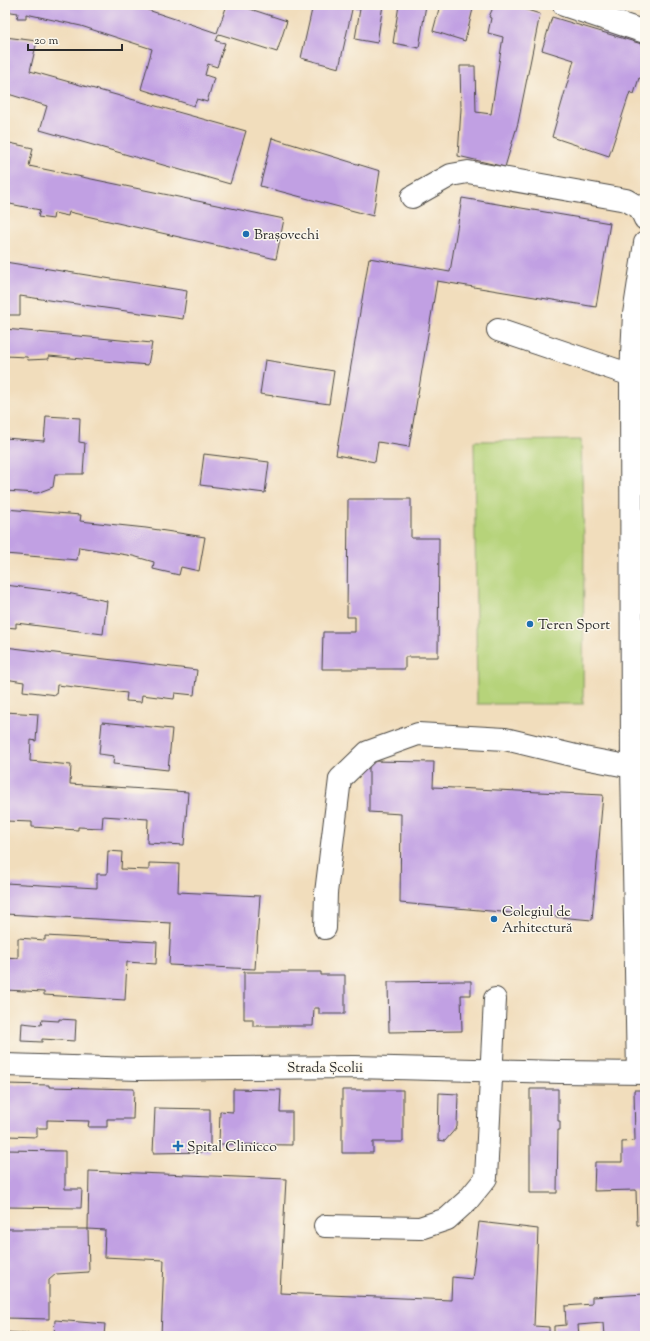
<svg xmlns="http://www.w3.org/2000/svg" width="650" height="1341" font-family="'Sorts Mill Goudy',serif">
<rect width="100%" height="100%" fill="#fbf7ec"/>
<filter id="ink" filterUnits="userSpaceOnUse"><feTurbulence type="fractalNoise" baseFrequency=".025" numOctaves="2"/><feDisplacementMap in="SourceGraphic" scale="8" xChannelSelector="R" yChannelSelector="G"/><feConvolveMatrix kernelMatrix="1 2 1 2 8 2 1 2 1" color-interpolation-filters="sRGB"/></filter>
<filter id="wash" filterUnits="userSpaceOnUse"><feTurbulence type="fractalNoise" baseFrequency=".012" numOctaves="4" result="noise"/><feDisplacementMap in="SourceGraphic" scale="16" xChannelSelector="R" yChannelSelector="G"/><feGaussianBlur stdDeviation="0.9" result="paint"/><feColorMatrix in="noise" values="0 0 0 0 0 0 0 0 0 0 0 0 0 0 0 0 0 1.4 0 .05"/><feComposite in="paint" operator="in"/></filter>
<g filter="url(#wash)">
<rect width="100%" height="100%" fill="#f1ddbc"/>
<path fill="#b6d37a" stroke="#707f52" d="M 581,440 L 584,543 L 583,704 L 477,704 L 474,441 Z"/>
<g id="blocks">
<path fill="#c1a0e3" d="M 5,5 L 133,5 L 217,33 L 227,5 L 238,5 L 287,21 L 277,52 L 219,34 L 216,41 L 225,43 L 217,67 L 208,64 L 205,75 L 214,78 L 207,102 L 197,99 L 194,106 L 141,89 L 152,49 L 81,26 L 26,14 L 26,18 L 17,18 L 18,13 L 5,11 Z
M 313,5 L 353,5 L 339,68 L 301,58 Z
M 356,5 L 383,5 L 377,43 L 355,39 L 360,9 L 355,9 Z
M 399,5 L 426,5 L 419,48 L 393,43 Z
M 440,5 L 474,5 L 465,41 L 433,31 Z
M 494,5 L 511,5 L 540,14 L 518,123 L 505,167 L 458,156 L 461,109 L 460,66 L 475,66 L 476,112 L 491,114 L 503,37 L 488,33 L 491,18 L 489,17 Z
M 552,17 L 645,45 L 645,80 L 639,78 L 634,94 L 630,92 L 609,156 L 552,137 L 574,60 L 542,50 Z
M 5,37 L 37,41 L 30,71 L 246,131 L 230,184 L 40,130 L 47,106 L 5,93 Z
M 272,138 L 380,171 L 373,216 L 260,186 Z
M 5,142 L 33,148 L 29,166 L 284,219 L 276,259 L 69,212 L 68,216 L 54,213 L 53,219 L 38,217 L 40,210 L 5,203 Z
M 462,198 L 610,223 L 596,307 L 437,281 L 409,447 L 378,442 L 375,462 L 336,455 L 369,258 L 450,272 Z
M 5,262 L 187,291 L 183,319 L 20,296 L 20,315 L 5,315 Z
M 5,329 L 152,343 L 148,365 L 49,356 L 49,359 L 28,360 L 27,357 L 5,356 Z
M 265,360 L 334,371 L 329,404 L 260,394 Z
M 46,416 L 80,418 L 79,442 L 85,443 L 83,474 L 55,474 L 53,487 L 37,493 L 5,491 L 5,438 L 44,441 Z
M 204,454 L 269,462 L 265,493 L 200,485 Z
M 348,499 L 411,499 L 411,538 L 439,538 L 438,657 L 405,657 L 405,669 L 322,669 L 323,632 L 355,632 L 355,617 L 347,617 Z
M 5,509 L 81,515 L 80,521 L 146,528 L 205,537 L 199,571 L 181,567 L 179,575 L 153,569 L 154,562 L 133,556 L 79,547 L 77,560 L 5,554 Z
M 5,585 L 62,592 L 107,601 L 103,634 L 16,623 L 16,628 L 5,627 Z
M 5,647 L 197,670 L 194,695 L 175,693 L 174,699 L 142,695 L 141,702 L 126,701 L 127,693 L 57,685 L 56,695 L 23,691 L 24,682 L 5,679 Z
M 5,712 L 38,714 L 36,741 L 31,740 L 30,761 L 71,765 L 70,784 L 188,792 L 184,845 L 147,843 L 148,819 L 103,816 L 102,828 L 78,827 L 78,830 L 32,827 L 32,822 L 5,821 Z
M 102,722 L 172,729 L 168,770 L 113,764 L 114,756 L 99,754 Z
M 369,761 L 434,762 L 433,787 L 603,795 L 592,920 L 400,903 L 401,814 L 369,812 Z
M 108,851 L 122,852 L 121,869 L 149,870 L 149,863 L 179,864 L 178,892 L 260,896 L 255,969 L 169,965 L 171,923 L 5,914 L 5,883 L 97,888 L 97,874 L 107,874 Z
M 45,936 L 157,942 L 156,964 L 127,962 L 125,1000 L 44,995 L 44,992 L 5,990 L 5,957 L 18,958 L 18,938 L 45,940 Z
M 244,972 L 321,972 L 321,975 L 345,975 L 345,1014 L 319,1014 L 319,1008 L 314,1008 L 313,1026 L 253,1026 L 253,1019 L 244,1019 Z
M 461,981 L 471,981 L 471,995 L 461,995 L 462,1031 L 389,1032 L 388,982 Z
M 59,1019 L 76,1020 L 75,1041 L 42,1039 L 42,1042 L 21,1041 L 22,1023 L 41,1025 L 42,1020 L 59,1021 Z
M 5,1084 L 49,1085 L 49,1087 L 134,1089 L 133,1119 L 107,1119 L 107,1127 L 88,1127 L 89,1121 L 47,1120 L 47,1128 L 37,1128 L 37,1137 L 7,1136 L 8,1127 L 5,1127 Z
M 233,1089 L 281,1090 L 280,1112 L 292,1112 L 292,1145 L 219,1144 L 220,1111 L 233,1112 Z
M 530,1089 L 558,1089 L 558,1121 L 560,1121 L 560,1130 L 558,1130 L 557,1193 L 530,1193 Z
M 342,1090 L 403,1090 L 403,1142 L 373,1142 L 373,1153 L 342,1153 Z
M 634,1090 L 645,1090 L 645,1225 L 637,1225 L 636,1190 L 594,1191 L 595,1162 L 622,1162 L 622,1142 L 635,1141 Z
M 439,1093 L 458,1094 L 457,1127 L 445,1141 L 438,1140 Z
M 155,1108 L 210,1109 L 210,1152 L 153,1153 Z
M 5,1150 L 65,1151 L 65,1189 L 82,1189 L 81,1208 L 5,1207 Z
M 89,1171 L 286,1179 L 280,1293 L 451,1300 L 452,1277 L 472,1279 L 479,1222 L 538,1229 L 534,1326 L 549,1327 L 549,1336 L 161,1336 L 164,1260 L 104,1257 L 105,1230 L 88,1229 Z
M 5,1229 L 88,1229 L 89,1272 L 56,1274 L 49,1280 L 49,1319 L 5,1318 Z
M 645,1294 L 645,1336 L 604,1336 L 603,1323 L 578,1325 L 579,1336 L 554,1336 L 554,1326 L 566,1325 L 565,1306 L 592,1304 L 592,1297 Z
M 55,1320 L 105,1324 L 104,1336 L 54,1336 Z
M 5,1332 L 48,1335 L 48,1336 L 5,1336 Z"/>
</g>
</g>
<g filter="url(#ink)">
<use href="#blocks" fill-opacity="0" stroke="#494641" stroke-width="1"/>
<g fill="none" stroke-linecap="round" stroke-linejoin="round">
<g stroke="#494641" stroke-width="24">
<path id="minor" d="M 564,5 L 645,32
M 412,197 L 451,175 L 468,172 L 626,200 L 640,208 L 645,219
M 498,330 L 631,375
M 632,767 L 638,1073
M 325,928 L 326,893 L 340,779 L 368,752 L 418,734 L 505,739 L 584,758 L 632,767 L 631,375 L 634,314 L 645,243
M 5,1065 L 139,1069 L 354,1067 L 560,1072 L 645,1073
M 325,1226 L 420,1228 L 447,1219 L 468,1200 L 486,1178 L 495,999"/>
</g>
<use href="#minor" stroke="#fff" stroke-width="22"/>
</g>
</g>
<g fill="#1f6fb2" stroke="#fbf7ec" stroke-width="1.5">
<circle cx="246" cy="234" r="4"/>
<circle cx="530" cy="624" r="4"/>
<circle cx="494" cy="919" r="4"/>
<path d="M176 1140h4v4h4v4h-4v4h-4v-4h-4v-4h4z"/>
</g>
<g text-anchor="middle" stroke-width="3" stroke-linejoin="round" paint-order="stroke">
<g font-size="14" fill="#2b2b2b" stroke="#fbf7ec" text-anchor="start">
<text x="254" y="239">Brașovechi</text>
<text x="538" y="629">Teren Sport</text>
<text x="502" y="916">Colegiul de<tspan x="502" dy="16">Arhitectură</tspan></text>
<text x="187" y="1151">Spital Clinicco</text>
</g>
<g font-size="14" fill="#2b2b2b" stroke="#fbf7ec">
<text x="325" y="1072">Strada Școlii</text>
</g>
</g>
<rect width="650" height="1341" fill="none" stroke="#fbf7ec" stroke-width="20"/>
<path d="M28 44v6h94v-6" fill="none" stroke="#2b2b2b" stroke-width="2"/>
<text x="34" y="44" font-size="12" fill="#2b2b2b" stroke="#fbf7ec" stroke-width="3" paint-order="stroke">20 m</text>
</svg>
